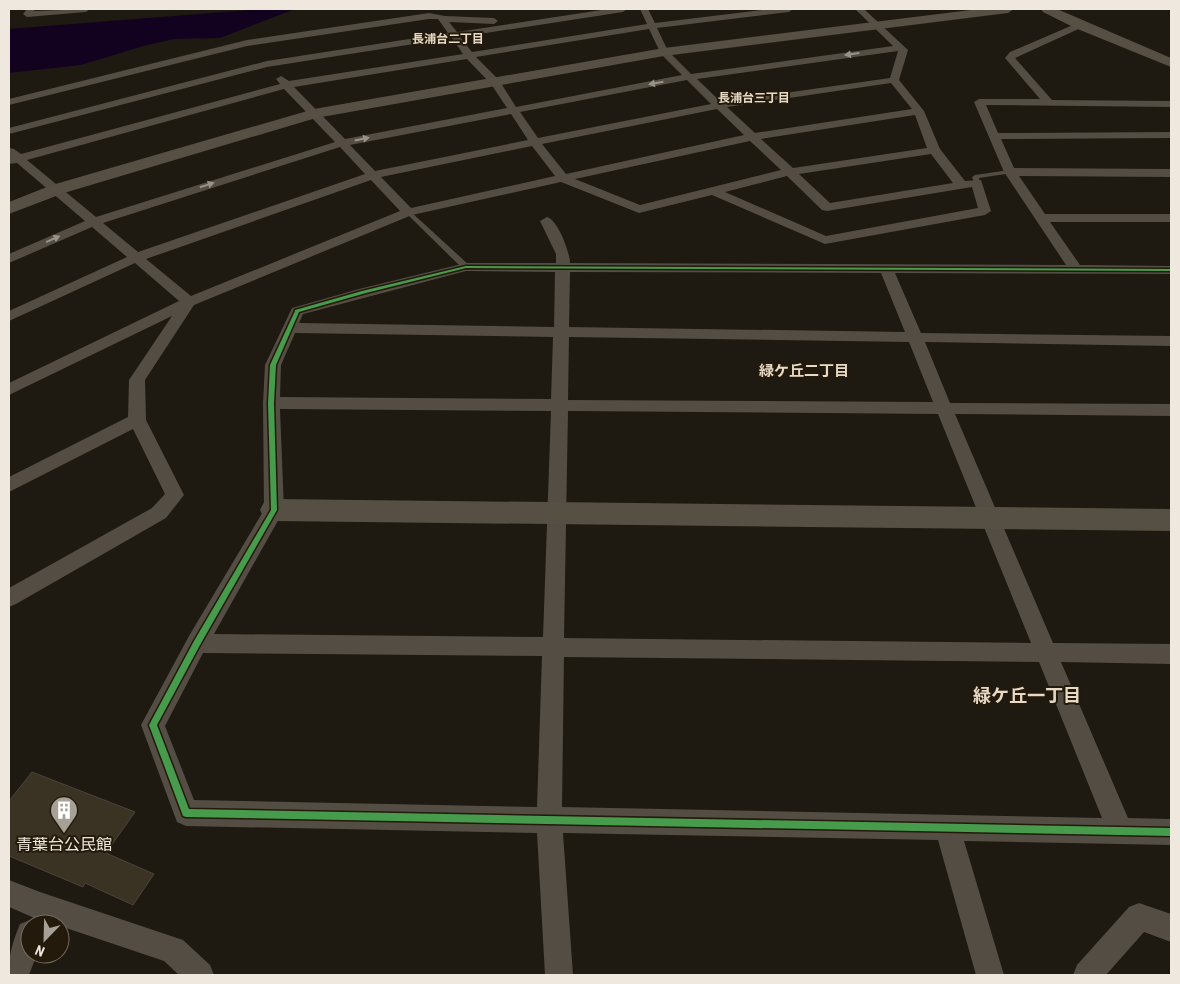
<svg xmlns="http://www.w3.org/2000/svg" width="1180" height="984" font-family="'Roboto Condensed','Noto Sans JP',sans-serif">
<rect width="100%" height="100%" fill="#1e1911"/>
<path fill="#120220" d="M 261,9 L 295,9 L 220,38 L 174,39 L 143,46 L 81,65 L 9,73 L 9,29 Z"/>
<path fill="#3a3223" stroke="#49443d" d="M 32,772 L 135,812 L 106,853 L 154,874 L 133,905 L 85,883 L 83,887 L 9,856 L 9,801 Z"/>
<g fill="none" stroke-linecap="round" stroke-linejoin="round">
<path fill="#534d44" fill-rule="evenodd" d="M 1010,170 L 1013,172 L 1012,173 L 979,178 L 980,183 L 977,185 L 974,183 L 972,177 L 975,175 Z
M 406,211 L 410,211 L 469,265 L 469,269 L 463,269 L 406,213 Z"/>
<path fill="#534d44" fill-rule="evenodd" d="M 27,9 L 35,9 L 34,11 L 90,9 L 86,12 L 27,17 L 23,14 Z
M 608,9 L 627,9 L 623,12 L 460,37 L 472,52 L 647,24 L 640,9 L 648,9 L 655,23 L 770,9 L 793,9 L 789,12 L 657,28 L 668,51 L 691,74 L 893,46 L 855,9 L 864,9 L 908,50 L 899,80 L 924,111 L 940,149 L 965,181 L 981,180 L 991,211 L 985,215 L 825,244 L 712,195 L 639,213 L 561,182 L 412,215 L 194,305 L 145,380 L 146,420 L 184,495 L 166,518 L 16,604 L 9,607 L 9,588 L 152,508 L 165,494 L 133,429 L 9,492 L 9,477 L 128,417 L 129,380 L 172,316 L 9,395 L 9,383 L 179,301 L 135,263 L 9,321 L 9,311 L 127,257 L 92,227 L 9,263 L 9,254 L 85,221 L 17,163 L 9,164 L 9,148 L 14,149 L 21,154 L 280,84 L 276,79 L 281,76 L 289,81 L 463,54 L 452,38 L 267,67 L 9,134 L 9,128 L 267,61 L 448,33 L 438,19 L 429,19 L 247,46 L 9,105 L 9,99 L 247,40 L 429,13 L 445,16 L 494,18 L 498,21 L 494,24 L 449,22 L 457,32 ZM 649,29 L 661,54 L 682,75 L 516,107 L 499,80 L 476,57 ZM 898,51 L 890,78 L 721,102 L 697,79 ZM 467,59 L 491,84 L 507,108 L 345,139 L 294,87 ZM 687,80 L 711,104 L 538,138 L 520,112 ZM 891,83 L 912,109 L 755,133 L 727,107 ZM 284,89 L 335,142 L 96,217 L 27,160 ZM 717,109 L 744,135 L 566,174 L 542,144 ZM 511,114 L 528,140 L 375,171 L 350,145 ZM 915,115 L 927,148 L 793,168 L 761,139 ZM 750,141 L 781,170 L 640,205 L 575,179 ZM 532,146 L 555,176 L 411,208 L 381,177 ZM 340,147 L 365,174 L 138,252 L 103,223 ZM 931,154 L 953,183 L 830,203 L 799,174 ZM 787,176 L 822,210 L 827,211 L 972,187 L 978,208 L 826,236 L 725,192 ZM 371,180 L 400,211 L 191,296 L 146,259 Z
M 1080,22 L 1084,25 L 1083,27 L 1015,58 L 1052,100 L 1171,101 L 1171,107 L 986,105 L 998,133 L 1171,132 L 1171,138 L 1001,139 L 1014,168 L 1171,169 L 1171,177 L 1019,176 L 1045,214 L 1171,214 L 1171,222 L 1050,222 L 1080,265 L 1171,266 L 1171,274 L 895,273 L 921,333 L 1171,336 L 1171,346 L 925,342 L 950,403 L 1171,404 L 1171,416 L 955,414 L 1053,643 L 1171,644 L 1171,664 L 1061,662 L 1128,818 L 1171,819 L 1171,845 L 964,841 L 1004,975 L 976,975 L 938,840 L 563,833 L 573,975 L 545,975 L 537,833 L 186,826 L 177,822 L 141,725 L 189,636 L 264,510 L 263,403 L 265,365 L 292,308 L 359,289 L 466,263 L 556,263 L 556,254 L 540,221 L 547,217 C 558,220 570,253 570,263 L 1066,265 L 1004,172 L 974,102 L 979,99 L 1040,99 L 1005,58 L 1010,52 ZM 466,271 L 555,272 L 554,327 L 299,323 L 303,314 ZM 570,272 L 881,273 L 905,332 L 569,327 ZM 295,333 L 553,337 L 551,399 L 280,397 L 281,365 ZM 569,337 L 909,342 L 933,402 L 568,400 ZM 280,409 L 551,411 L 543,637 L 214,634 L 284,510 ZM 568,411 L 938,414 L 1031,643 L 564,638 ZM 203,653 L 542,656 L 537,807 L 194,800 L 165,726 ZM 564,657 L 1039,662 L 1102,818 L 562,807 Z
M 9,880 L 40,892 L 183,940 L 210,965 L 214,975 L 179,975 L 164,961 L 60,926 L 60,924 C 42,924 25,913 9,907 Z
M 1139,903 L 1171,914 L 1171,942 L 1144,932 L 1106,975 L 1073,975 L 1077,965 L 1129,907 Z
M 30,920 L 40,924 L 30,924 L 30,954 L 37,954 L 29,975 L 9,975 C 9,953 12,944 20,924 Z"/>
<path fill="#564f43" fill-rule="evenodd" d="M 979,9 L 1014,9 L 1008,13 L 664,56 L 316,118 L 64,193 L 9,214 L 9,202 L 52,185 L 314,109 L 664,48 Z
M 1041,9 L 1057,9 L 1171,58 L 1171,67 L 1075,28 L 1043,12 Z
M 274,499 L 1171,509 L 1171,531 L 274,521 L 264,518 L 260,510 L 264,502 Z"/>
<g stroke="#241a0b" stroke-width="3">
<path id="cycleway" d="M 466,266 L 1171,269 L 1171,271 L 466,268 L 366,293 L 299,312 L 276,365 L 274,403 L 277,510 L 200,645 L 157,725 L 189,809 L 1171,828 L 1171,836 L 186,817 L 183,816 L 149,725 L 194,641 L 271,510 L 268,403 L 270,365 L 295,311 L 295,310 L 362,291 Z"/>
</g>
<use href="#cycleway" fill="#469c4c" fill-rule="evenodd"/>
</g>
<defs><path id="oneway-solid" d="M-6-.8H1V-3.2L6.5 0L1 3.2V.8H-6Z" transform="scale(1.25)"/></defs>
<g fill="#99938a">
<use href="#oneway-solid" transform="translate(852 54) rotate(172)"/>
<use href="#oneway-solid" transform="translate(656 83) rotate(170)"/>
<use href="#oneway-solid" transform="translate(362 139) rotate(-11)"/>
<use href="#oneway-solid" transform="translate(207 185) rotate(-18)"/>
<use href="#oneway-solid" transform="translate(53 239) rotate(-24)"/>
</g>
<defs>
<g id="building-pin" transform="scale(1.4375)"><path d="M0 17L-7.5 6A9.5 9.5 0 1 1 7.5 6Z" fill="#a6a097" stroke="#241a0b"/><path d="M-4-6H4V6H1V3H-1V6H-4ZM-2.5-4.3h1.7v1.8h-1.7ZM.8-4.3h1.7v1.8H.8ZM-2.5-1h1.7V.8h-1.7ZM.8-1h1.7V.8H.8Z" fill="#fff"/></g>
</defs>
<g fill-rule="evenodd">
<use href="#building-pin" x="64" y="810"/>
</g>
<g text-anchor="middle" stroke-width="4" stroke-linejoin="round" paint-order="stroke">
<g font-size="12" font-weight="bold" fill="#e7d9c6" stroke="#241a0b">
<text x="448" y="43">長浦台二丁目</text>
<text x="754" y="102">長浦台三丁目</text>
</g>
<g font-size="15" font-weight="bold" fill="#e7d9c6" stroke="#241a0b">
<text x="804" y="376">緑ケ丘二丁目</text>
</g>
<g font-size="16" fill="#efe8df" stroke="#241a0b">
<text x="64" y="850">青葉台公民館</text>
</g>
<g font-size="18" font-weight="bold" fill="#e7d9c6" stroke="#241a0b">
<text x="1027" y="702">緑ケ丘一丁目</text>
</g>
</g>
<rect width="1180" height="984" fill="none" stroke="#efe8df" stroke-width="20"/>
<g transform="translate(45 939) rotate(203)"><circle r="24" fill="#241a0b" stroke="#756c60"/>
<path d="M0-4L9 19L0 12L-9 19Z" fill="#a6a097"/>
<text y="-8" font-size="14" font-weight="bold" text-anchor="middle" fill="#efe8df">N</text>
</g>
</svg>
